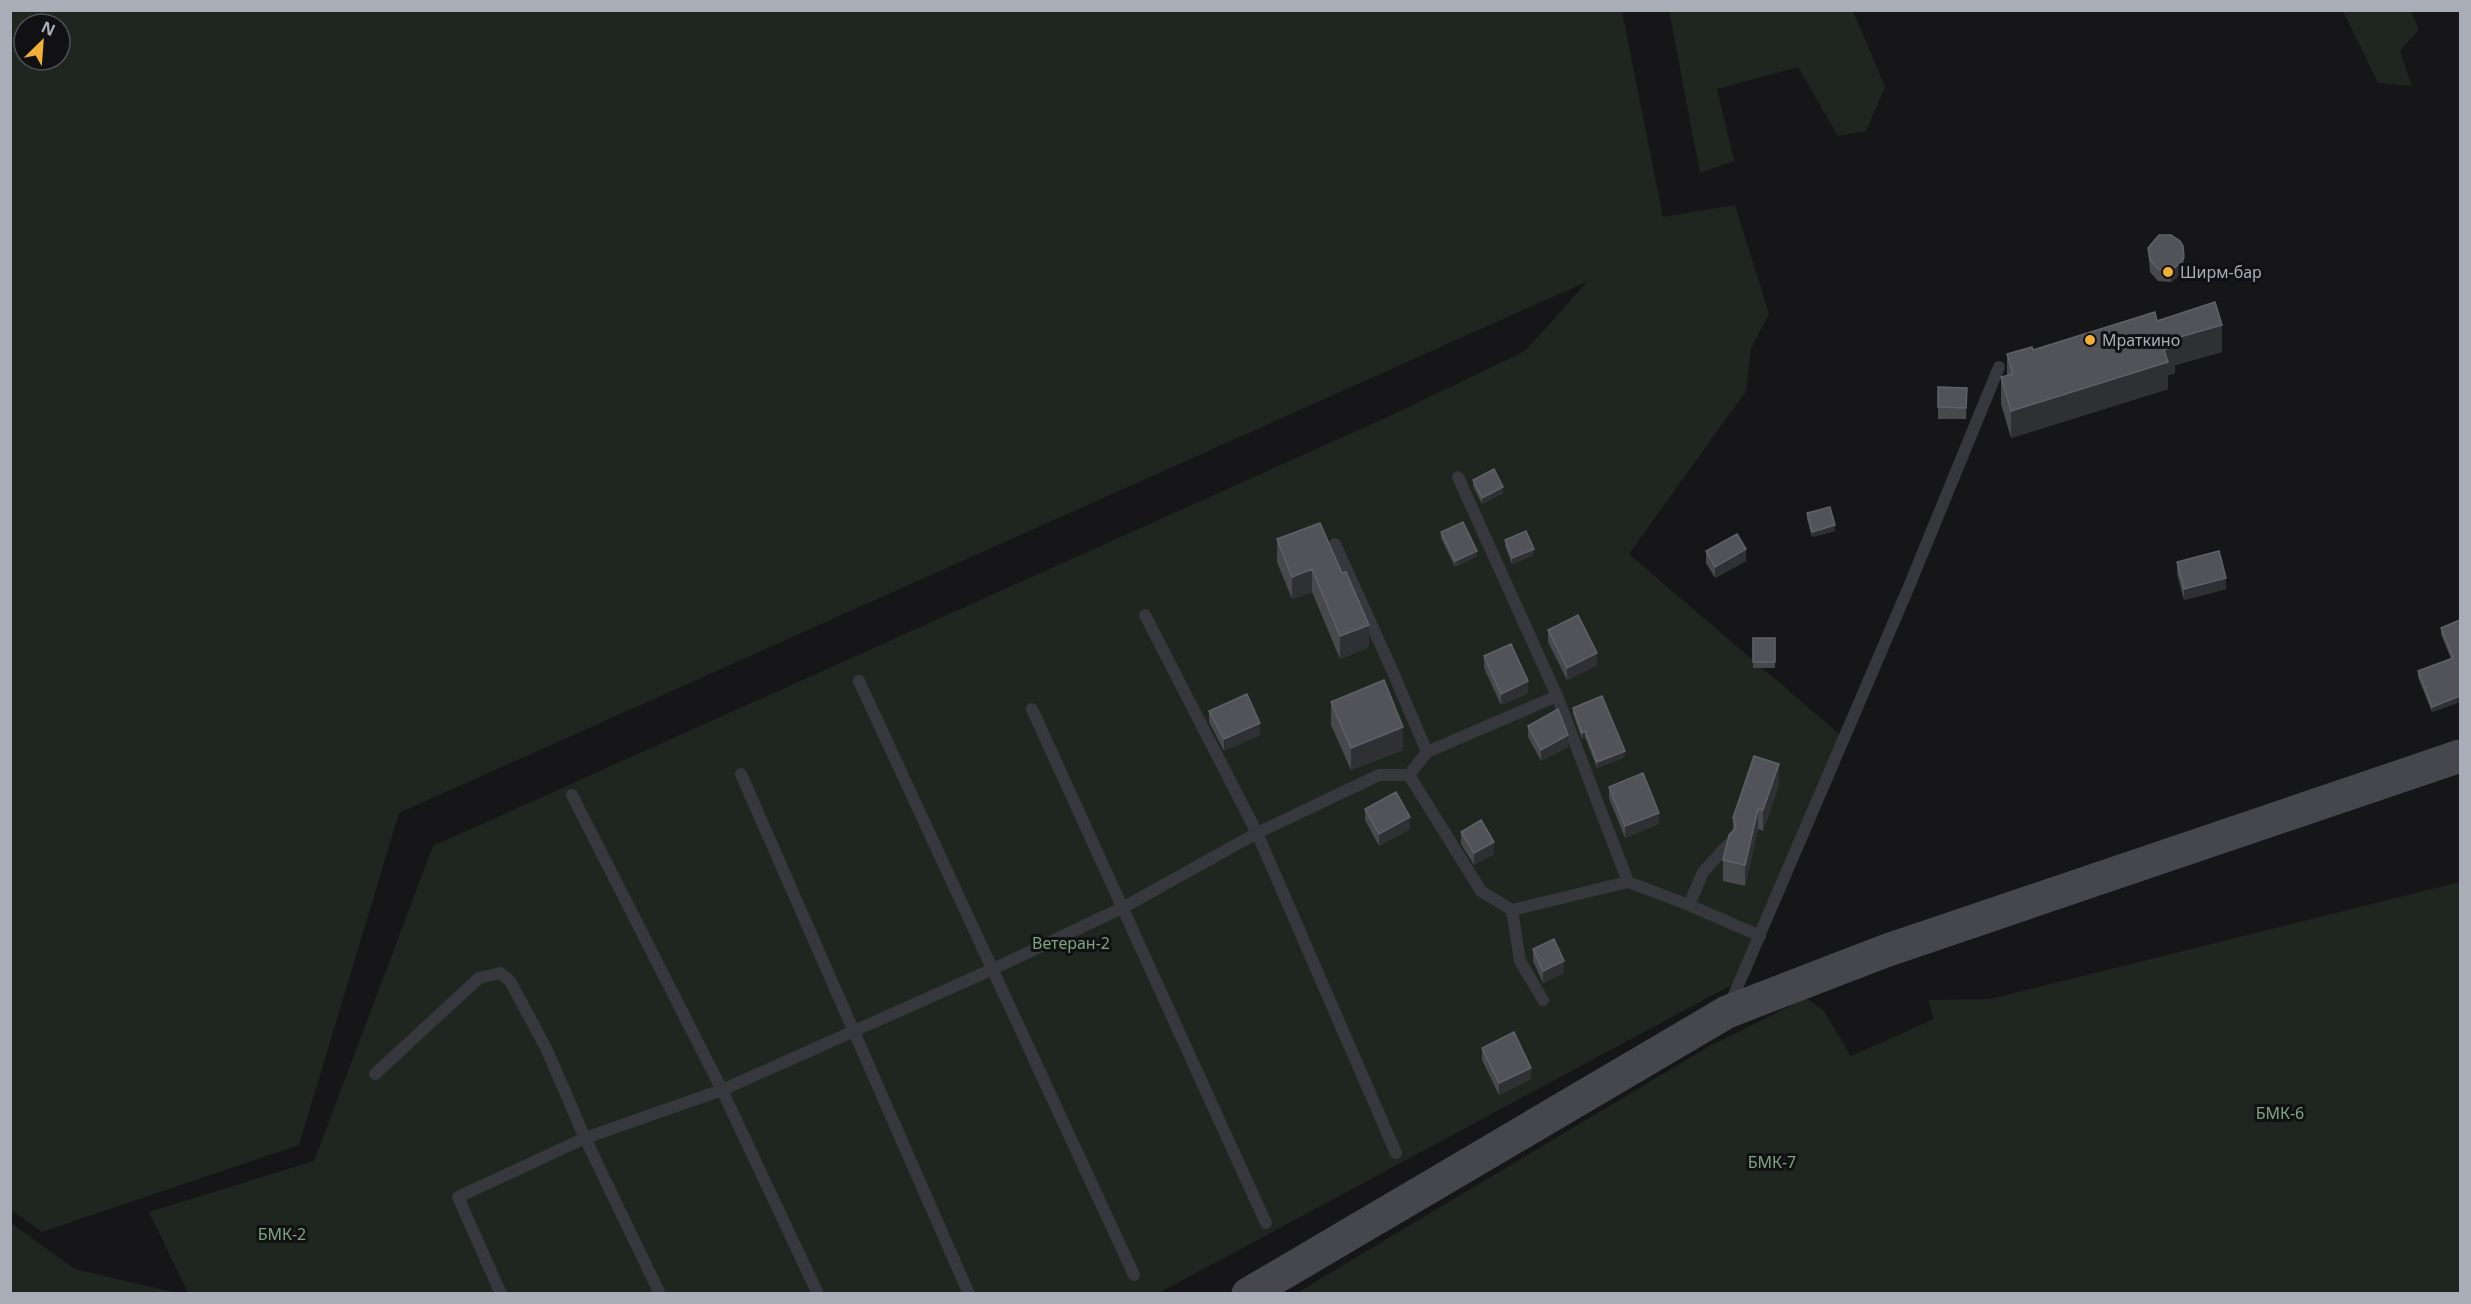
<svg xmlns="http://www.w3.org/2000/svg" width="2471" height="1304" font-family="'Noto Sans',sans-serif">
<rect width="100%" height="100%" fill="#161618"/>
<path fill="#1e261f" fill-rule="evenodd" d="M 11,11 L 1622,11 L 1663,217 L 1735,205 L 1769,314 L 1751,348 L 1746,391 L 1629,554 L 1845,739 L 1750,975 L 1159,1293 L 188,1293 L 149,1212 L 314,1161 L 433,846 L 1392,415 L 1525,351 L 1588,281 L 399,813 L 299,1145 L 42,1232 L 11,1210 ZM 24,24 L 60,24 L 60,60 L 24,60 Z
M 1669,11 L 1853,11 L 1885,87 L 1866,131 L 1838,136 L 1798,67 L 1717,89 L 1734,161 L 1700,173 Z
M 2343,11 L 2411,11 L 2419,30 L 2400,51 L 2412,86 L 2378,83 Z
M 2460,882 L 2460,1293 L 1295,1294 L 1706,1048 L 1806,998 L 1824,1011 L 1851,1056 L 1934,1019 L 1928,1000 L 1990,999 Z
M 11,1223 L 75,1269 L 177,1293 L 11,1293 Z"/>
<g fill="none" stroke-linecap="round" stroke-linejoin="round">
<path stroke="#37383d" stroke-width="12" d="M 1458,477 L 1557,696 L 1628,882
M 1335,544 L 1392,670 L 1427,752
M 1145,615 L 1257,833 L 1396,1153
M 859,681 L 1134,1275
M 1032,709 L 1266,1223
M 741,774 L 969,1294
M 1409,775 L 1427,752 L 1557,696
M 572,795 L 722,1090 L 818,1294
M 1689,905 L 1703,872 L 1728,845
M 1512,910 L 1520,961 L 1543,1000
M 1730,1004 L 1910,584 L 1999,367
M 375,1074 L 479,978 L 500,973 L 510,981 L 546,1048 L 585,1138 L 660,1294
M 501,1294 L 458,1197 L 585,1138 L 722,1090 L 993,969 L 1124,907 L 1257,833 L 1379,775 L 1409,775 L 1481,891 L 1512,910 L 1628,882 L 1689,905 L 1760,936"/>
<path stroke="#45474d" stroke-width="33" d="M 1248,1294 L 1727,1012 L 1885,951 L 2460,756"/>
</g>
<path fill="#47494d" d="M 2148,248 L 2184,269 L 2181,274 L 2171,282 L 2158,281 L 2150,272 Z
M 2157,321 L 2222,352 L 2175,365 L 2175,373 L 2168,375 L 2168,389 L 2011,438 L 2001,404 L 2001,377 L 2007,376 L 2007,354 L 2033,350 Z
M 1938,387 L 1967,388 L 1966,419 L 1938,419 Z
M 1473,480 L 1503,493 L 1482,504 L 1473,486 Z
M 1807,513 L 1835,531 L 1812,537 L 1807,519 Z
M 1320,523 L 1369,647 L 1340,659 L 1312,592 L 1292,599 L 1277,562 L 1277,539 Z
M 1441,532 L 1477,556 L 1455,567 L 1441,538 Z
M 1505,540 L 1534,555 L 1512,564 L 1505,546 Z
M 1706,551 L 1746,561 L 1715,578 L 1706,563 Z
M 2177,562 L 2226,589 L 2184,600 L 2177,573 Z
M 2460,620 L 2460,702 L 2432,712 L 2418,677 L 2418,671 L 2451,659 L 2441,634 L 2441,628 Z
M 1548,630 L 1597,665 L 1567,680 L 1548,642 Z
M 1753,638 L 1775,638 L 1775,668 L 1753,668 Z
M 1484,656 L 1528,693 L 1501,705 L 1484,668 Z
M 1331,702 L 1403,750 L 1351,770 L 1331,725 Z
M 1573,708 L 1625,757 L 1597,768 L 1585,737 L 1582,739 L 1573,714 Z
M 1209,711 L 1260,735 L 1224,751 L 1209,722 Z
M 1528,726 L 1568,747 L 1541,761 L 1528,737 Z
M 1779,785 L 1763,831 L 1758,829 L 1745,886 L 1723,881 L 1723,860 L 1733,830 L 1733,818 Z
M 1609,787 L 1659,824 L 1625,838 L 1609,798 Z
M 1365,809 L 1410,829 L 1379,846 L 1365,820 Z
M 1461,832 L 1494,854 L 1474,865 L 1461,844 Z
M 1533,949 L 1564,973 L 1543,983 L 1533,961 Z
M 1482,1048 L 1531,1079 L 1499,1095 L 1482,1060 Z"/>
<path fill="#2f3033" d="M 2184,257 L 2184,269 L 2181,274 L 2171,282 L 2171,270 Z
M 2222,325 L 2222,352 L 2175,365 L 2175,373 L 2168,375 L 2168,389 L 2011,438 L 2011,411 L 2164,350 L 2173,339 Z
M 1503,487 L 1503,493 L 1482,504 L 1482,498 Z
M 1835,525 L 1835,531 L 1812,537 L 1812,532 Z
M 1534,549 L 1534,555 L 1512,564 L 1512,558 Z
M 1746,549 L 1746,561 L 1715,578 L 1715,567 Z
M 1477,551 L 1477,556 L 1455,567 L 1455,561 Z
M 1312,569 L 1312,592 L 1292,599 L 1292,577 Z
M 2226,578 L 2226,589 L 2184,600 L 2184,589 Z
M 1369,625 L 1369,647 L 1340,659 L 1340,636 Z
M 1597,653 L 1597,665 L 1567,680 L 1567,668 Z
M 1528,681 L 1528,693 L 1501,705 L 1501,694 Z
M 2460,696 L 2460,702 L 2432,712 L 2432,707 Z
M 1260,723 L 1260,735 L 1224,751 L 1224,739 Z
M 1403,727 L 1403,750 L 1351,770 L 1351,748 Z
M 1585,731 L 1585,737 L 1582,739 L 1582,733 Z
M 1568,735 L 1568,747 L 1541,761 L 1541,750 Z
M 1625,751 L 1625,757 L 1597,768 L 1597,762 Z
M 1779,764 L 1779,785 L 1763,831 L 1763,810 Z
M 1758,809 L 1758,829 L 1745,886 L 1745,865 Z
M 1659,813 L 1659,824 L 1625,838 L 1625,826 Z
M 1410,817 L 1410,829 L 1379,846 L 1379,834 Z
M 1494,842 L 1494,854 L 1474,865 L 1474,853 Z
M 1564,961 L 1564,973 L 1543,983 L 1543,971 Z
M 1531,1068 L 1531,1079 L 1499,1095 L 1499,1083 Z"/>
<path fill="#525359" stroke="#5f6168" stroke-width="1.5" d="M 2159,235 L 2171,235 L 2180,241 L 2183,246 L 2184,257 L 2181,263 L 2171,270 L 2158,269 L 2150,260 L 2148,248 Z
M 2215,302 L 2222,325 L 2173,339 L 2175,346 L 2164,350 L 2168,362 L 2011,411 L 2001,377 L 2013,374 L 2007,354 L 2032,347 L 2033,350 L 2155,312 L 2157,321 Z
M 1938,387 L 1967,388 L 1966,408 L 1938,407 Z
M 1494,469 L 1503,487 L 1482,498 L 1473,480 Z
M 1830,507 L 1835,525 L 1812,532 L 1807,513 Z
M 1463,522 L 1477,551 L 1455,561 L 1441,532 Z
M 1320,523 L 1342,573 L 1346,572 L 1369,625 L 1340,636 L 1312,569 L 1292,577 L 1277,539 Z
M 1526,531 L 1534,549 L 1512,558 L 1505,540 Z
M 1737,534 L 1746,549 L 1715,567 L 1706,551 Z
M 2219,551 L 2226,578 L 2184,589 L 2177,562 Z
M 1578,615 L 1597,653 L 1567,668 L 1548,630 Z
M 2460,620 L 2460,696 L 2432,707 L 2418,671 L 2453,658 L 2441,628 Z
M 1753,638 L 1775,638 L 1775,662 L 1753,662 Z
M 1511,644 L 1528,681 L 1501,694 L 1484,656 Z
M 1384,680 L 1403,727 L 1351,748 L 1331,702 Z
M 1247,694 L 1260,723 L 1224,739 L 1209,711 Z
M 1602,696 L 1625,751 L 1597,762 L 1585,731 L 1582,733 L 1573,708 Z
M 1558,709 L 1568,735 L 1541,750 L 1528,726 Z
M 1754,756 L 1779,764 L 1763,810 L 1758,809 L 1745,865 L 1723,860 L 1729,835 L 1736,827 L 1733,818 Z
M 1643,773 L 1659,813 L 1625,826 L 1609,787 Z
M 1396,792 L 1410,817 L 1379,834 L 1365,809 Z
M 1481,820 L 1494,842 L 1474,853 L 1461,832 Z
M 1554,939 L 1564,961 L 1543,971 L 1533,949 Z
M 1514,1032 L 1531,1068 L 1499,1083 L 1482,1048 Z"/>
<g fill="#f2b134" stroke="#111113" stroke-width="2">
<circle cx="2168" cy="272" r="6"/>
<circle cx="2090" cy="340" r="6"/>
</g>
<g text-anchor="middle" stroke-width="6" stroke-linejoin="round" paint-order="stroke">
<g font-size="16" fill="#a8adb8" stroke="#111113" text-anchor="start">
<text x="2180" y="278">Ширм-бар</text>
<text x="2102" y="346">Мраткино</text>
</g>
<g font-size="16" fill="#7fa381" stroke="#111113">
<text x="1071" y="949">Ветеран-2</text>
<text x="2280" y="1119">БМК-6</text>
<text x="1772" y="1168">БМК-7</text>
<text x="282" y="1240">БМК-2</text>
</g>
</g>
<rect width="2471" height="1304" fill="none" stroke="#a8adb8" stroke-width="24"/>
<g transform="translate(42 42) rotate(25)"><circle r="28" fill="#111113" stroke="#4d4f55" stroke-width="1.5"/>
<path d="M0-4.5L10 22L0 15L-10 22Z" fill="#f2b134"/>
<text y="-9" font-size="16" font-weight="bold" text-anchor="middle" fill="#a8adb8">N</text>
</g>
</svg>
